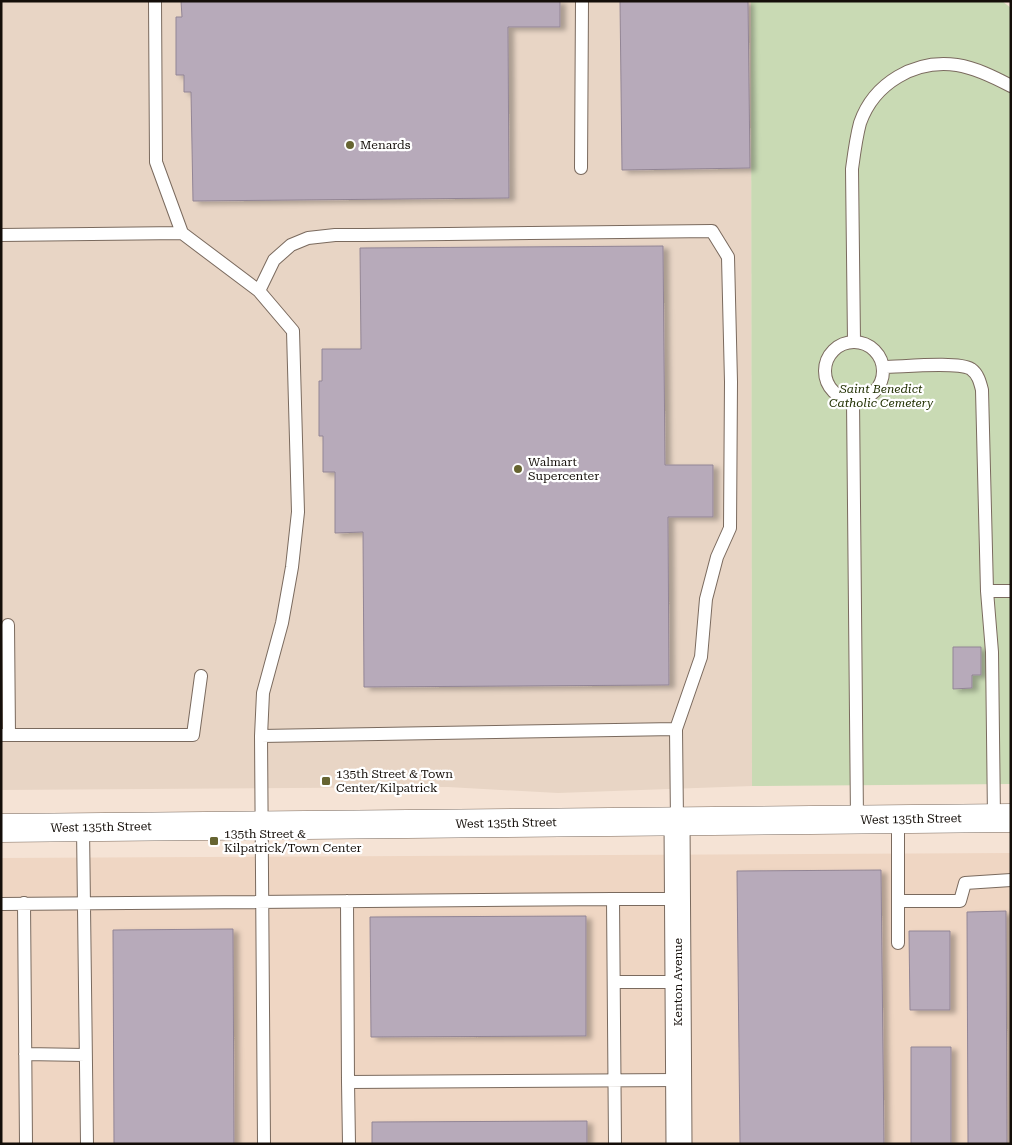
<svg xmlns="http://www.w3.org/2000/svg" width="1012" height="1145" font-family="'Roboto Serif',serif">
<defs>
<filter id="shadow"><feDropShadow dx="5.5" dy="3" stdDeviation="2.5" flood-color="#0004"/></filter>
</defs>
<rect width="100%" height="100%" fill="#f5e3d5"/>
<path fill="#e8d5c5" d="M 1,1 L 751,1 L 752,786 L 558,793 L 448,787 L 1,790 Z"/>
<path fill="#efd6c3" d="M 1011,853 L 1011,1144 L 1,1144 L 1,858 Z"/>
<path fill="#c9dab4" d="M 751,1 L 1002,1 L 1011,8 L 1011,784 L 752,786 Z"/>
<path fill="#b7aaba" stroke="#928595" filter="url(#shadow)" d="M 181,1 L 560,1 L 560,27 L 508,27 L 509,198 L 193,201 L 191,92 L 184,92 L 184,75 L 176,75 L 176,17 L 182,17 Z
M 620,1 L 748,1 L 750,168 L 622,170 Z
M 663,246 L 665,465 L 713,465 L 713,517 L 668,517 L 669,685 L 364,687 L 363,532 L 335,533 L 335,472 L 323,472 L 323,436 L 319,436 L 319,381 L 322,381 L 322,349 L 361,349 L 360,248 Z
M 953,647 L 981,647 L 981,675 L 972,675 L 972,688 L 953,689 Z
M 881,870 L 884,1144 L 740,1144 L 737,871 Z
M 1006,911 L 1007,1144 L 968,1144 L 967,912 Z
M 586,916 L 586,1036 L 371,1037 L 370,917 Z
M 233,929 L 234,1144 L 114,1144 L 113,930 Z
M 909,931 L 950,931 L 950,1010 L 910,1010 Z
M 911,1047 L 951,1047 L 951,1144 L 911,1144 Z
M 587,1121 L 587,1144 L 372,1144 L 372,1122 Z"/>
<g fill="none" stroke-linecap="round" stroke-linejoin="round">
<g stroke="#7a6a5e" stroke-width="14">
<path id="lane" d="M 155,1 L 156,162 L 182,233
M 581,168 L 582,1
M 1,235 L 182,233 L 259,291 L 293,331 L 298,512 L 292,567 L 282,623 L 263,693 L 261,736 L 264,1144
M 259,291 L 274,260 L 291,245 L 308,238 L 335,235 L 364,235 L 712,231 L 728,257 L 731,382 L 730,528 L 717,557 L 706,599 L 701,657 L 676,729
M 854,341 L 852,169 C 854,154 856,138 860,123 C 874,83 915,59 957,65 C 976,68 994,77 1011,86
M825 371a29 29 0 1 1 58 0a29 29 0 1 1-58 0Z
M 883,367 C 901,367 958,361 971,369 C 978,374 980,382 982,390 L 987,591 L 992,652 L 994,818
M 853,400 L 857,819
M 987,591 L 1011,591
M 8,625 L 9,735
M 1,735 L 193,735 L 201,676
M 261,736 L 676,729 L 677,821
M 83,828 L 87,1144
M 613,899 L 677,899
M 347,901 L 348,1082
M 898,901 L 960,901 L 965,883 L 1011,880
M 24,903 L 26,1144
M 1,904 L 613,899 L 615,1144
M 898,943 L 898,819
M 614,982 L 678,982
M 25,1054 L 85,1055
M 349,1144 L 348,1082 L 678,1080"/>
</g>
<g stroke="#7a6a5e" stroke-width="27">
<path id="street" d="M 677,821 L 679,1144"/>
</g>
<g stroke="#7a6a5e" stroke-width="29">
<path id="secondary" d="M 1,828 L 1011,818"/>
</g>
<use href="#lane" stroke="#fff" stroke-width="12"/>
<use href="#street" stroke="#fff" stroke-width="25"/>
<use href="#secondary" stroke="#fff" stroke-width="28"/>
</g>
<g fill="#666431" stroke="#fff" stroke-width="2">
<circle cx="350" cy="145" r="5"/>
<circle cx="518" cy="469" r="5"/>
<rect x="321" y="776" width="10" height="10" rx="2.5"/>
<rect x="209" y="836" width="10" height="10" rx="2.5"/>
</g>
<g text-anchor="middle" stroke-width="4.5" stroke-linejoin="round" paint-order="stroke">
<g font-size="12" fill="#140e09" stroke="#fff" text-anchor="start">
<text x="360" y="149">Menards</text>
<text x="528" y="466">Walmart<tspan x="528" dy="14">Supercenter</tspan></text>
<text x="336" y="778">135th Street &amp; Town<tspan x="336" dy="14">Center/Kilpatrick</tspan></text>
<text x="224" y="838">135th Street &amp;<tspan x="224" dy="14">Kilpatrick/Town Center</tspan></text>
</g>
<g font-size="12" font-style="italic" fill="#213002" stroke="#fff">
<text x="881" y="393">Saint Benedict<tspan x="881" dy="14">Catholic Cemetery</tspan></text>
</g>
<g font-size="12" fill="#140e09" stroke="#fff">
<text transform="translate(911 819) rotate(-1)" y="4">West 135th Street</text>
<text transform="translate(506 823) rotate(-1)" y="4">West 135th Street</text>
<text transform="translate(101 827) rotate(-1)" y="4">West 135th Street</text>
<text transform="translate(678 982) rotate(-90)" y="4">Kenton Avenue</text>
</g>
</g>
<rect width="1012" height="1145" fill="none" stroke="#140e09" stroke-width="5"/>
</svg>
